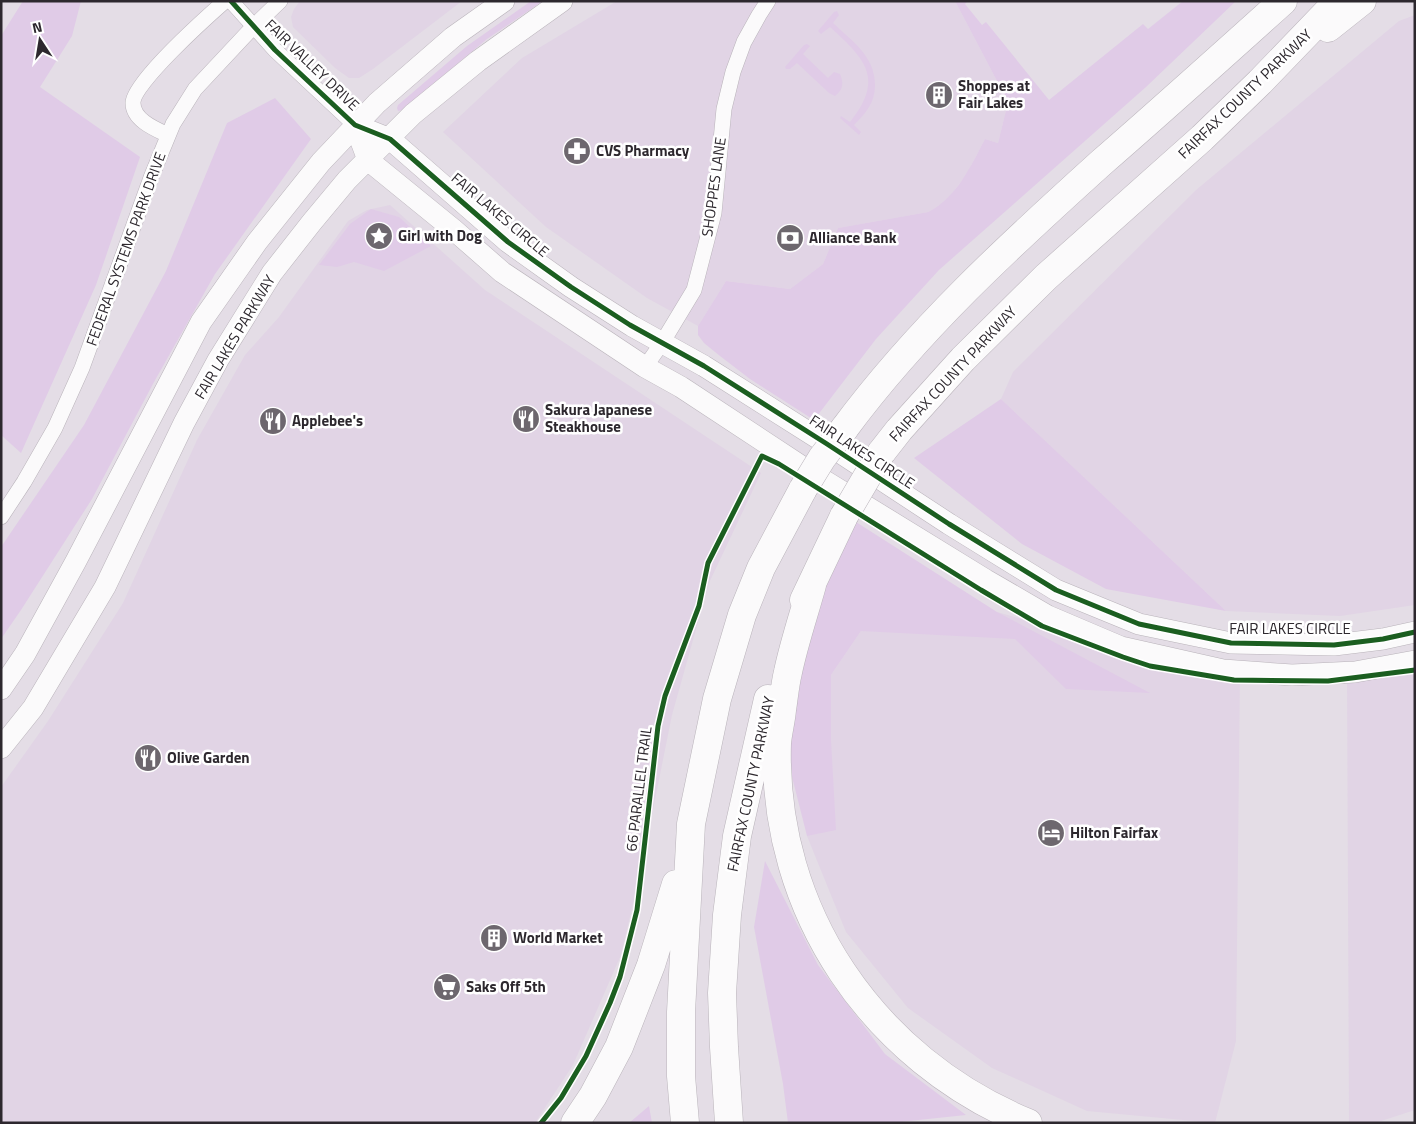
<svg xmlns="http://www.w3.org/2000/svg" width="1416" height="1124" font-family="'Titillium Web',sans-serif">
<rect width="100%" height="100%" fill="#e4dde6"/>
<path fill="#e1d4e5" d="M 300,1 L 462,1 L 373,69 L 359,78 L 349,78 L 335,68 L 293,27 L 291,17 L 294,9 Z
M 617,1 L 955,1 L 1008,102 L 998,143 L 985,139 L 966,175 L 948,199 L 938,207 L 928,212 L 838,228 L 823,264 L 790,289 L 726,281 L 698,326 L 647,298 L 546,227 L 443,132 L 522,58 Z
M 1415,15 L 1415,605 L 1340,616 L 1226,611 L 1001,399 L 1013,372 L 1196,190 L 1399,21 Z
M 390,205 L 485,290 L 761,473 L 709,583 L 672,715 L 642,865 L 621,955 L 573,1065 L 535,1123 L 1,1123 L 1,787 L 48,721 L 123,603 L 197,440 L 245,355 L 279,317 L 348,221 L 367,210 Z
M 997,612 L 1121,647 L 1240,671 L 1236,1041 L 1215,1123 L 1087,1111 L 992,1068 L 908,1008 L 846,932 L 807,836 L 831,675 L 861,631 Z
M 1415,655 L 1415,1110 L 1375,1123 L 1349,1123 L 1347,672 Z"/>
<path fill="#e0cbe7" d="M 23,1 L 81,1 L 72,36 L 40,87 L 140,157 L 96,285 L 21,453 L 1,435 L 1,36 Z
M 531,1 L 543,1 L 487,39 L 402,110 L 398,111 L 397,108 L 398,105 L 467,46 Z
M 955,1 L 968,1 L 965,4 L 982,25 L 986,22 L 1049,100 L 1143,24 L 1148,29 L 1183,1 L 1236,1 L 1146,87 L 939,270 L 876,339 L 814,420 L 750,379 L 720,356 L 704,343 L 698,335 L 698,326 L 726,281 L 790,289 L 823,264 L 838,228 L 928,212 C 957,198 971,165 985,139 L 998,143 L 1008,102 Z
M 837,11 L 839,15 L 833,23 C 852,41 875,56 875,85 C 875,92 873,101 869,107 C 865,114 859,120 854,125 L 861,132 L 859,135 L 840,118 L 841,116 L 850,122 C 885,78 865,59 830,27 L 821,34 L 818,31 L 834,12 Z
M 807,44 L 810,46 L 803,54 L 828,78 L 834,72 L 840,74 C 844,83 843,90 835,96 L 829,93 L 797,63 L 790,69 L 786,69 L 785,67 L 804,45 Z
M 275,98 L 311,139 L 215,274 L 154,382 L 92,499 L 21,610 L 1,639 L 1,547 L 84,425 L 166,271 L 227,123 Z
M 371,209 L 399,217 L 431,246 L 384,271 L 354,262 L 337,267 L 319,265 L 350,224 Z
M 1001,399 L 1226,611 L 1106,589 L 1022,544 L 914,458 Z
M 856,522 L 997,612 L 1150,693 L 1066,689 L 1015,639 L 861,631 L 831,675 L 831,740 L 836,830 L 807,836 L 787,757 L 798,685 L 813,611 Z
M 765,861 L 818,965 L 885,1054 L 966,1115 L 890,1123 L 788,1123 L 783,1084 L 754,927 Z
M 649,1106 L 652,1123 L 629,1123 Z"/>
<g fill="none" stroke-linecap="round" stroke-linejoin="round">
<g stroke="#b9b3ba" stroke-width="16">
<path id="street" d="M 231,1 L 275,50 L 355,125
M 168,135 C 155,129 133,120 133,103 C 132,84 208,16 225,1
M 645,367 L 662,343 L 694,290 L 714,213 L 724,109 L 733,72 L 744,42 L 759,15 L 768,1
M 1,517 L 24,482 L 55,428 L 82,368 L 152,175 L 173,124 L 195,89 L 254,26 L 280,1"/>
</g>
<g stroke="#b9b3ba" stroke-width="22">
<path id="secondary" d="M 355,125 L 368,160 L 454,230 L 502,272 L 645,367 L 681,387 L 807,470 L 986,580 L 1048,616 L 1121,647 L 1223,670 L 1292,675 L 1355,672 L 1415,661
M 355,125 L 390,139 L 508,242 L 571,287 L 632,326 L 704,366 L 827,444 L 949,524 L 1056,590 L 1139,624 L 1231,643 L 1334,645 L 1383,639 L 1415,632
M 1,689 L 25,654 L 76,561 L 201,322 L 257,242 L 321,162 L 377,103 L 453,37 L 504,1
M 1,748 L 33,708 L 105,587 L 184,423 L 218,360 L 272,273 L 312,222 L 347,180 L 413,114 L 478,61 L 562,1"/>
</g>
<g stroke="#b9b3ba" stroke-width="29">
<path id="highway" d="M 1328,28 L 1362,1
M 844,429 C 918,329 1010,245 1102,162 C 1163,109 1223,55 1283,1
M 881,453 L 899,430 L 963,359 L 1046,277 L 1202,138 L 1260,82 L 1338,1
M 812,585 C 804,614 794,643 788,672 C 785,684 784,697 782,710 C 781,721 778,732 777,743 C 772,912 873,1059 1028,1123
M 804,600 L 844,516
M 575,1123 L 593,1096 L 619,1047 L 651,965 L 676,884
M 685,1123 L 681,1076 L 681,1012 L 691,824 L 717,699 L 742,615 L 761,568 L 803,489
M 729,1123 L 724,1047 L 722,993 L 727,915 L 737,836 L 768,699"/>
</g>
<use href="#street" stroke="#fbfafb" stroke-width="15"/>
<use href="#secondary" stroke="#fbfafb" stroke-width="21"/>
<use href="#highway" stroke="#fbfafb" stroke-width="28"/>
<g stroke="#b9b3ba" stroke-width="29" stroke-linecap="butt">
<path id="highway-bridge" d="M 803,489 L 822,458 L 844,429
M 844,516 L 881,453"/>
</g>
<use href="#highway-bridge" stroke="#fbfafb" stroke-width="28"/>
<g stroke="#fff" stroke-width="8">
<path id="cycleway" d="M 231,1 L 275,50 L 355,125 L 390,139 L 508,242 L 571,287 L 630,325 L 704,366 L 827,444 L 949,524 L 1056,590 L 1139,624 L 1231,643 L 1334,645 L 1383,639 L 1415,632
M 541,1123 L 561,1098 L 586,1056 L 610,1003 L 620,977 L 637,910 L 658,726 L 665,696 L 699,606 L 708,563 L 762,456 L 779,464 L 981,590 L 1042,626 L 1123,657 L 1150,666 L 1234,680 L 1328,681 L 1415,670"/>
</g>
<use href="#cycleway" stroke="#1b5e20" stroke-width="5"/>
</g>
<defs>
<g id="building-disc" transform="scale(1.4375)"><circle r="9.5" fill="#6d676e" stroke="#fff"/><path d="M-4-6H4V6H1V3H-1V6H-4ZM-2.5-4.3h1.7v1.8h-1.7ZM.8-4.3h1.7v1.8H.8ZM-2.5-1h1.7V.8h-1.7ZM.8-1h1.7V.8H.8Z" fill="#fff"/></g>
<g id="pharmacy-disc" transform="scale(1.4375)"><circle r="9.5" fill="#6d676e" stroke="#fff"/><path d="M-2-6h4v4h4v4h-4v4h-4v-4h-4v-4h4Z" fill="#fff"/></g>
<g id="sight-disc" transform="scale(1.4375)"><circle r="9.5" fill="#6d676e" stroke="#fff"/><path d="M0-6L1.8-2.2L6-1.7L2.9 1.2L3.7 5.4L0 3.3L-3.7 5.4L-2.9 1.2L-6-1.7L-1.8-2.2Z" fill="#fff"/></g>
<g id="bank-disc" transform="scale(1.4375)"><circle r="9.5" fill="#6d676e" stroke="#fff"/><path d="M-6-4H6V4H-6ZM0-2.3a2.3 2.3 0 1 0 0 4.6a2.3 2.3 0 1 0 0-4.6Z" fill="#fff"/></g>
<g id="restaurant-disc" transform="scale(1.4375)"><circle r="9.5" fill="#6d676e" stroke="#fff"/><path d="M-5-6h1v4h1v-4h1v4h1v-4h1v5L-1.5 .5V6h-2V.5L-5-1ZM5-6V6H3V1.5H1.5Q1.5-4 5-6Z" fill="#fff"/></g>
<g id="hotel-disc" transform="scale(1.4375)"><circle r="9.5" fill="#6d676e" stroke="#fff"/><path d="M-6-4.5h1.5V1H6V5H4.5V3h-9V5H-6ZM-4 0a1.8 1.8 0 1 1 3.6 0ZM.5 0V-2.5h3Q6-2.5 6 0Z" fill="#fff"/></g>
<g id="supermarket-disc" transform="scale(1.4375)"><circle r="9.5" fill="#6d676e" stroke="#fff"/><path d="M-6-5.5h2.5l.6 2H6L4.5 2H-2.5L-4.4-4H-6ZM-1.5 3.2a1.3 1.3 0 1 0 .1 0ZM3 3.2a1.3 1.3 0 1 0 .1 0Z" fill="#fff"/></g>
</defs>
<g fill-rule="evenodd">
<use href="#building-disc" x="939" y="95"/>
<use href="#pharmacy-disc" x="577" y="151"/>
<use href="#sight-disc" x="379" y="236"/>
<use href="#bank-disc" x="790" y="238"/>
<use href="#restaurant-disc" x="526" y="419"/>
<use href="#restaurant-disc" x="273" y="421"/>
<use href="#restaurant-disc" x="148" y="758"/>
<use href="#hotel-disc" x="1051" y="833"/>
<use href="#building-disc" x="494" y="938"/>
<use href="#supermarket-disc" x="447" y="987"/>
</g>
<g text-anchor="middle" stroke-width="5" stroke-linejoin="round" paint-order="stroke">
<g font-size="15" fill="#2d282e" stroke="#fff">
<text transform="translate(312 65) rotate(44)" y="5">FAIR VALLEY DRIVE</text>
<text transform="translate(1245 94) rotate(-44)" y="5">FAIRFAX COUNTY PARKWAY</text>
<text transform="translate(714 187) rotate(-82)" y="5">SHOPPES LANE</text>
<text transform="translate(500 215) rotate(40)" y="5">FAIR LAKES CIRCLE</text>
<text transform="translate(126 249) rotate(-70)" y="5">FEDERAL SYSTEMS PARK DRIVE</text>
<text transform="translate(235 337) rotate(-59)" y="5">FAIR LAKES PARKWAY</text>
<text transform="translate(953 374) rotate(-47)" y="5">FAIRFAX COUNTY PARKWAY</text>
<text transform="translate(862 452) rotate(33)" y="5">FAIR LAKES CIRCLE</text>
<text x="1290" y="634">FAIR LAKES CIRCLE</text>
<text transform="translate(751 784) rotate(-78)" y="5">FAIRFAX COUNTY PARKWAY</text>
<text transform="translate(639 789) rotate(-83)" y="5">66 PARALLEL TRAIL</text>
</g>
<g font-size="15" font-weight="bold" fill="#2d282e" stroke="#fff" text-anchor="start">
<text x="958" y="91">Shoppes at<tspan x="958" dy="17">Fair Lakes</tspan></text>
<text x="596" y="156">CVS Pharmacy</text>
<text x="398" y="241">Girl with Dog</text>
<text x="809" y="243">Alliance Bank</text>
<text x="545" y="415">Sakura Japanese<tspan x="545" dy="17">Steakhouse</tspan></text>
<text x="292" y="426">Applebee's</text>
<text x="167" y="763">Olive Garden</text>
<text x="1070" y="838">Hilton Fairfax</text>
<text x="513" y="943">World Market</text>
<text x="466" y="992">Saks Off 5th</text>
</g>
</g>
<rect width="1416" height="1124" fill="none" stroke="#2d282e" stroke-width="5"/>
<g transform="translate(40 40) rotate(348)" stroke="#ffffff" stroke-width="4" paint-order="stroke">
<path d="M0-4L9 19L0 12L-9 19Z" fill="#2d282e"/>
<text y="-8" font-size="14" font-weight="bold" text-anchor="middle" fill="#2d282e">N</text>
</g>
</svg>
